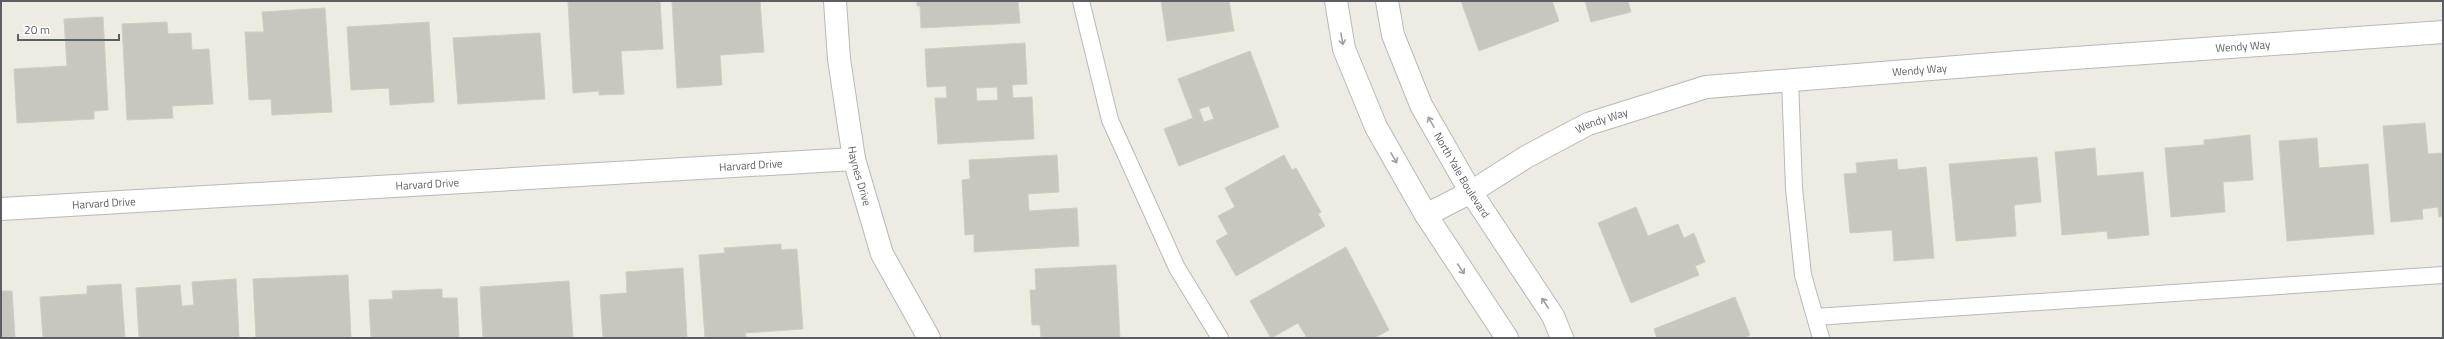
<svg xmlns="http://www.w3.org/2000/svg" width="2444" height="339" font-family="'Titillium Web',sans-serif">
<rect width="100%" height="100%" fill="#eeebe3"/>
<path fill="#c9c6c0" stroke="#d3ccc1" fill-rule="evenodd" d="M 568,1 L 660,1 L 663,49 L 621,51 L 624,94 L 599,95 L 599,91 L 573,93 Z
M 672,1 L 760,1 L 764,52 L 720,55 L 722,85 L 677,88 Z
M 917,1 L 1018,1 L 1020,23 L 921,28 L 920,6 L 917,6 Z
M 1161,1 L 1229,1 L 1234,31 L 1167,41 Z
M 1461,1 L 1552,1 L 1559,21 L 1479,51 Z
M 1585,1 L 1628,1 L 1631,12 L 1591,22 Z
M 325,8 L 332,112 L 272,115 L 271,99 L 249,100 L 245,32 L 264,32 L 262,12 Z
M 103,17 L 108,110 L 94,111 L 94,119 L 17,123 L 14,69 L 67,66 L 64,19 Z
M 167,22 L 168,34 L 191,33 L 192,50 L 209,49 L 213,104 L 172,106 L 173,118 L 127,120 L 122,24 Z
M 429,22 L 434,102 L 390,105 L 389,88 L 351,90 L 347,27 Z
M 540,33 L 545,99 L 458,104 L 453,38 Z
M 1025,43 L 1027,84 L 1012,85 L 1013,98 L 1032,97 L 1034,139 L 938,144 L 935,98 L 947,98 L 946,86 L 927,87 L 925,49 ZM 997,87 L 998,100 L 977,101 L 976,88 Z
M 1250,51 L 1279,127 L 1179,166 L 1164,129 L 1193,118 L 1178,79 ZM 1209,106 L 1214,119 L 1204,122 L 1199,109 Z
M 2425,123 L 2428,154 L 2443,153 L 2443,216 L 2439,217 L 2438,207 L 2422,209 L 2423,219 L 2391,222 L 2383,126 Z
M 2250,135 L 2253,180 L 2223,182 L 2225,212 L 2171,217 L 2165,148 L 2204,145 L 2204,140 Z
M 2317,138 L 2319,168 L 2368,164 L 2374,234 L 2287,241 L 2279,141 Z
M 2095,148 L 2097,176 L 2143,172 L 2149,235 L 2108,239 L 2107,231 L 2062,235 L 2055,152 Z
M 1057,155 L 1059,192 L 1028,194 L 1029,211 L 1077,208 L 1079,246 L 974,252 L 974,234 L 965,235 L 962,180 L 970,179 L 969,160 Z
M 1284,155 L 1292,170 L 1296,168 L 1321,212 L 1318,214 L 1325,226 L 1236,276 L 1216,241 L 1228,234 L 1218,216 L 1235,207 L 1225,188 Z
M 2037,157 L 2041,202 L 2014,205 L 2016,236 L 1956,241 L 1949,164 Z
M 1897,159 L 1898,170 L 1926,167 L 1934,258 L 1894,261 L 1892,230 L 1850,233 L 1844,174 L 1857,173 L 1856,163 Z
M 1636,207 L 1648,236 L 1678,224 L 1684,238 L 1694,233 L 1705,262 L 1695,266 L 1699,275 L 1631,303 L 1598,223 Z
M 781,244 L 781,250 L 797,249 L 803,329 L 745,333 L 746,338 L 705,338 L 699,255 L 725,253 L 724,248 Z
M 1346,247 L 1389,330 L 1374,338 L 1307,338 L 1298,323 L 1271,338 L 1250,301 Z
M 1116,265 L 1120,338 L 1041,338 L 1040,325 L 1032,325 L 1030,290 L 1036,290 L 1035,269 Z
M 683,268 L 687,338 L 603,338 L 600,295 L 627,293 L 626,272 Z
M 348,275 L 351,338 L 256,338 L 253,279 Z
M 236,279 L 239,338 L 139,338 L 136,288 L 180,285 L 182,306 L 194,305 L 192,282 Z
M 569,281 L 573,338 L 483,338 L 480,287 Z
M 121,284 L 125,338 L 43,338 L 40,297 L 87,294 L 87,286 Z
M 442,289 L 442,298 L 457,298 L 459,338 L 371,338 L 369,300 L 393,299 L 392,291 Z
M 1,291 L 12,291 L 15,338 L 1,338 Z
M 1735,297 L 1750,335 L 1744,338 L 1657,338 L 1654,329 Z"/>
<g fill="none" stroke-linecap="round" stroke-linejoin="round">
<g stroke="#b6b9bd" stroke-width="18">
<path id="service" d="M 1081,1 L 1110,120 L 1177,268 L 1220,338
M 1790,80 L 1794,188 L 1803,275 L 1821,338
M 1815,317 L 2443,275"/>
</g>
<g stroke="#b6b9bd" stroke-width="24">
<g id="minor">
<path id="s1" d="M 835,1 L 839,59 L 854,159 L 882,254 L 929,338"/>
<path id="s2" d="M 1,209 L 854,159"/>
<path id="s3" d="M 1426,215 L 1471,192 L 1526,157 L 1588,124 L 1706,87 L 2019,62 L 2443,32"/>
</g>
</g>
<g stroke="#b6b9bd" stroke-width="24">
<g id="tertiary">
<path d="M 1336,1 L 1344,49 L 1376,127 L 1426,215 L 1507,338"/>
<path id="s4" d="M 1387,1 L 1393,35 L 1421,105 L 1469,189 L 1553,316 L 1562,338"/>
</g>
</g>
<use href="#service" stroke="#fff" stroke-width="16"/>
<use href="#minor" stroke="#fff" stroke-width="22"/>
<use href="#tertiary" stroke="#fff" stroke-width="22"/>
</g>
<defs><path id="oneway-shaft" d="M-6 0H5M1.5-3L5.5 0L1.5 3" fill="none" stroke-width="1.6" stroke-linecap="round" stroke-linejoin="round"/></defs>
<g stroke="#9d9fa2">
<use href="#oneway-shaft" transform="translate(1342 39) rotate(80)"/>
<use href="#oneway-shaft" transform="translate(1431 122) rotate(-120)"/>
<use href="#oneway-shaft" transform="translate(1394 158) rotate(60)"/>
<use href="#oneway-shaft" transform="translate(1461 269) rotate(56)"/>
<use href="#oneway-shaft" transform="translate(1545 303) rotate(-123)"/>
</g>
<g text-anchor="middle" stroke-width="3.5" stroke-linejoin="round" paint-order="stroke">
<g font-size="11" fill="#5b5f64" stroke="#fff">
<text dy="4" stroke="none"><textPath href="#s3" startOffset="848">Wendy Way</textPath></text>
<text dy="4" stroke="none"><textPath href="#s3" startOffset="524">Wendy Way</textPath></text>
<text dy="4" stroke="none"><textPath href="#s3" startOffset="200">Wendy Way</textPath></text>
<text dy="4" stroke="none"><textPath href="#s2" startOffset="751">Harvard Drive</textPath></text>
<text dy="4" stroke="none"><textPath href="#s4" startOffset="191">North Yale Boulevard</textPath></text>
<text dy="4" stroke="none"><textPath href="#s1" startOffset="177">Haynes Drive</textPath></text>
<text dy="4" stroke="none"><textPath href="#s2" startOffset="427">Harvard Drive</textPath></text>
<text dy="4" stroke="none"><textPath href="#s2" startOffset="103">Harvard Drive</textPath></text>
</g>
</g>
<rect width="2444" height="339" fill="none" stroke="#5b5f64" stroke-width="4"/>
<path d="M18 34v6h101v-6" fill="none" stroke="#5b5f64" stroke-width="2"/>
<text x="24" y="34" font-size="12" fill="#5b5f64" stroke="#ffffff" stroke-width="3" paint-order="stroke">20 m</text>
</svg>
